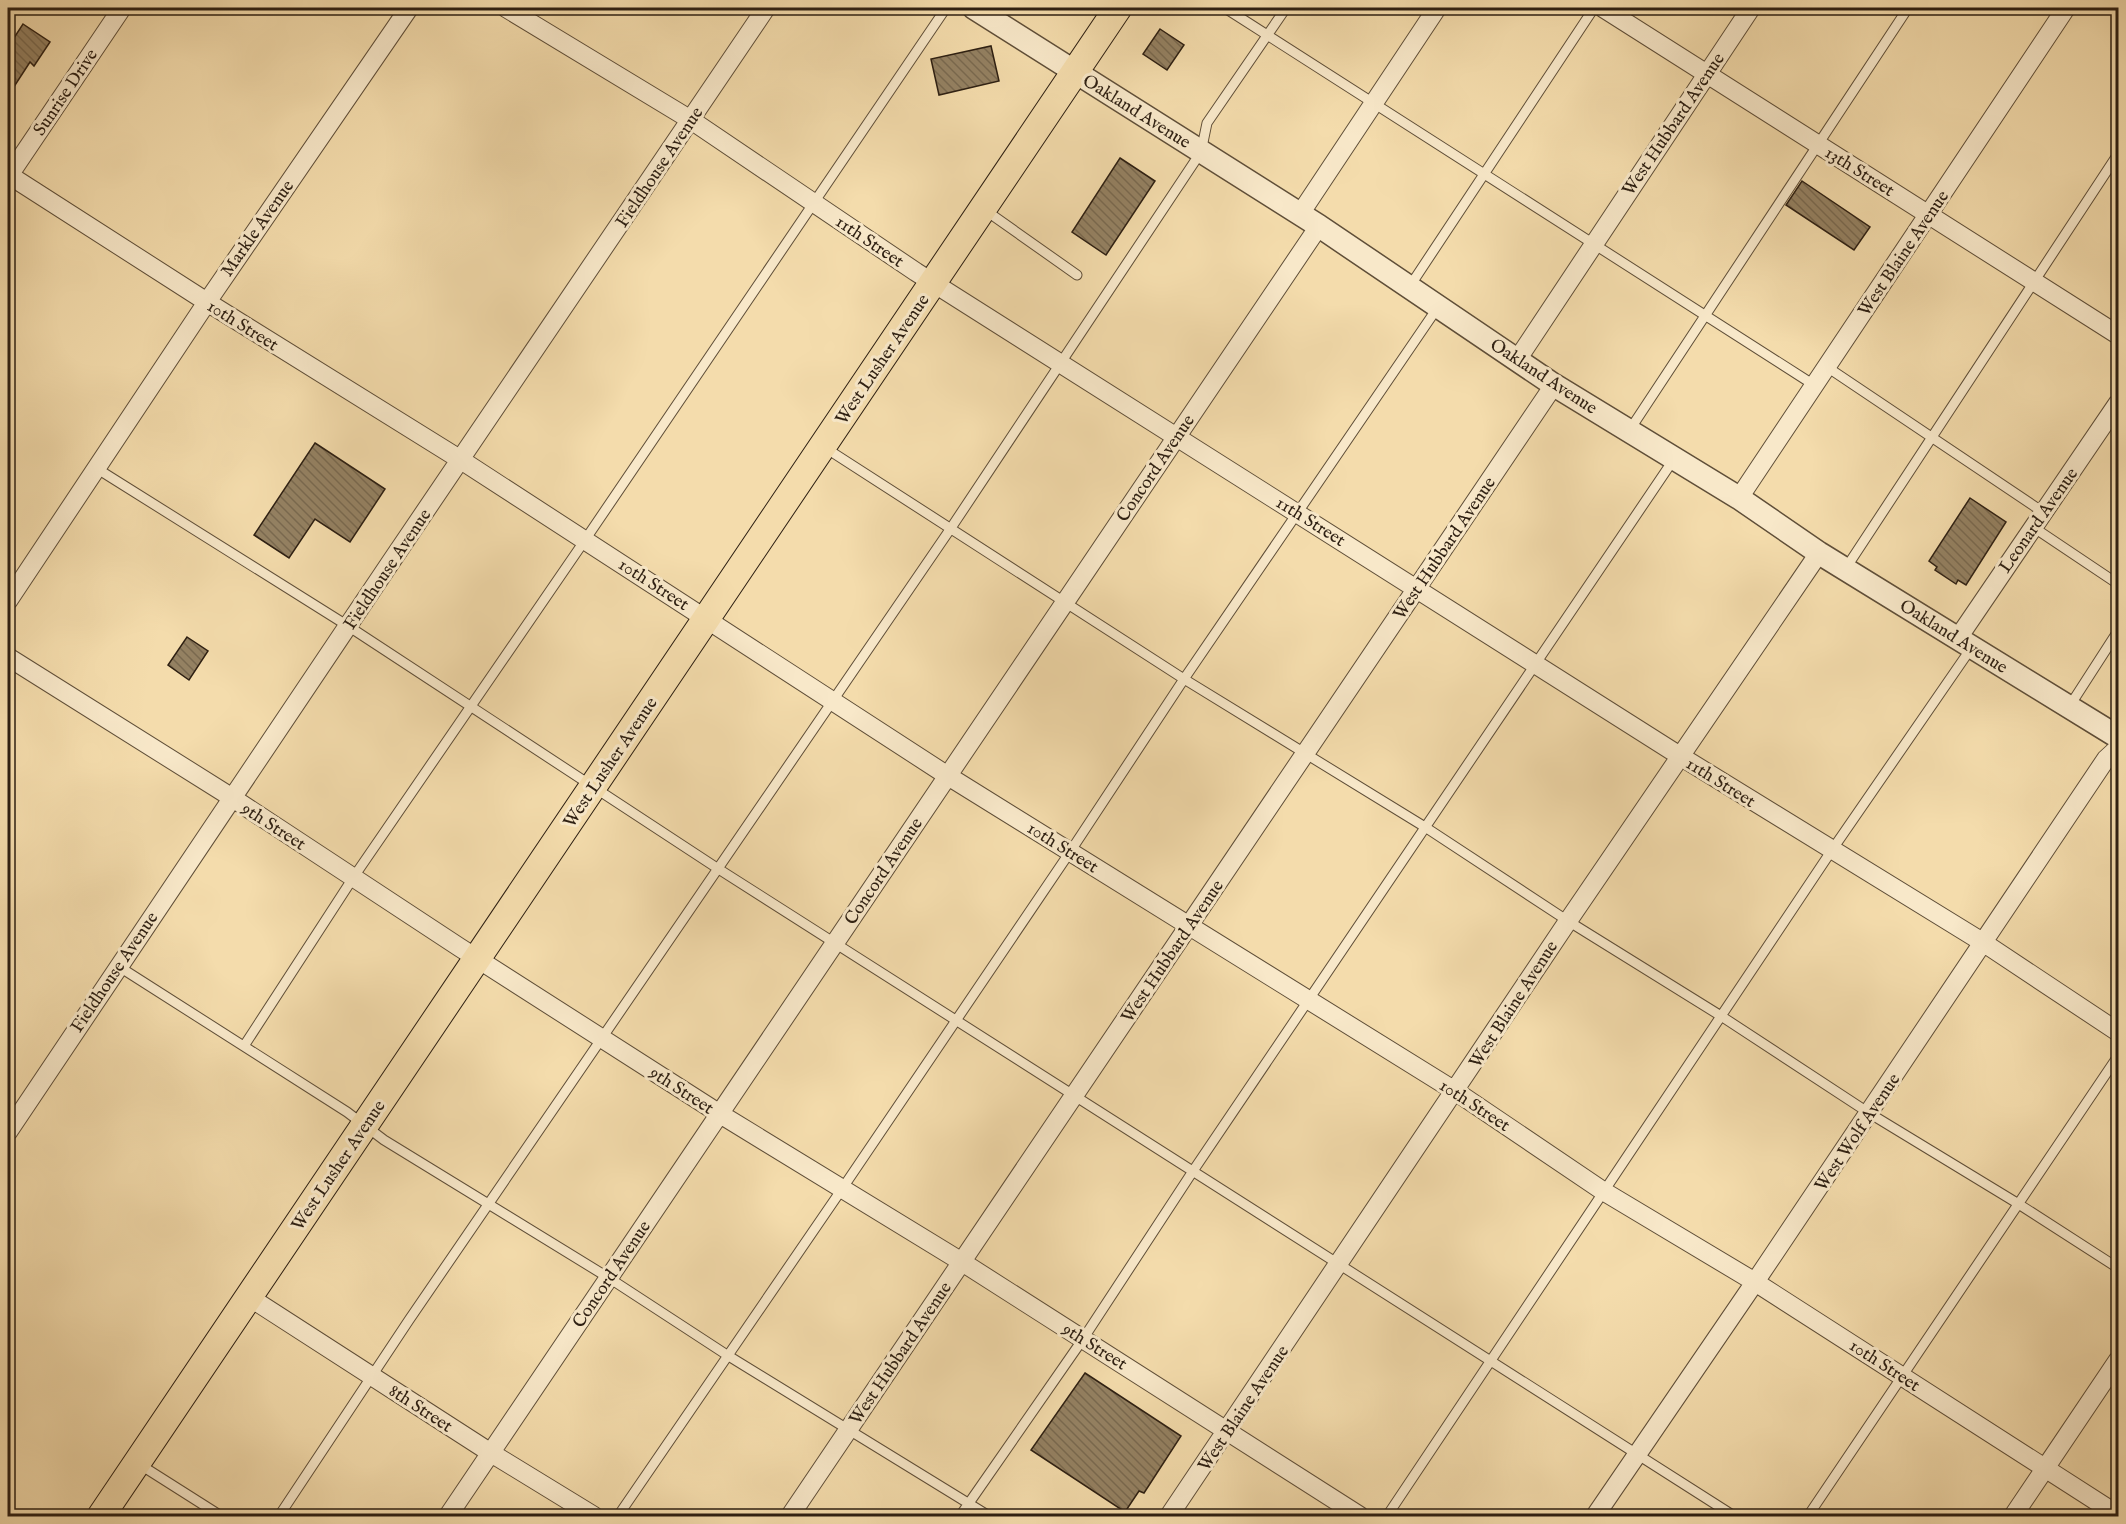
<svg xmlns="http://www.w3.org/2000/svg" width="2126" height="1524" font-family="'IM FELL English',serif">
<defs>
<pattern id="building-back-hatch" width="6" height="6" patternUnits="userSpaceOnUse" patternTransform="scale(1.5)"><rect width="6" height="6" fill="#948162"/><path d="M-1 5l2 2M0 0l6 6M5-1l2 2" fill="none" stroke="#79694f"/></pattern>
</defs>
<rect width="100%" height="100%" fill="#f4dcac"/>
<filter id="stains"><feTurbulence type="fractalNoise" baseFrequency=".00333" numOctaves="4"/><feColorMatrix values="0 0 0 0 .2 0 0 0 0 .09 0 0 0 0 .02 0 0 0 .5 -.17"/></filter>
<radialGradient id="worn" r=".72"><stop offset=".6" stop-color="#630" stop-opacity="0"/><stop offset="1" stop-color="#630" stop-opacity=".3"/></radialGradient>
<path fill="url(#building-back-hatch)" stroke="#2d1f12" stroke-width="1.5" d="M 23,24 L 50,42 L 34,66 L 30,62 L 8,96 L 8,47 Z
M 1160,29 L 1184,45 L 1167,70 L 1143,54 Z
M 991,46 L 999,81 L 939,95 L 931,59 Z
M 1120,158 L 1155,181 L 1106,255 L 1072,232 Z
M 1802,181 L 1870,227 L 1854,250 L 1786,205 Z
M 315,443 L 385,489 L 350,542 L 315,519 L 289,558 L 254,535 Z
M 1970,498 L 2006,522 L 1966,585 L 1958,580 L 1956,584 L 1935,570 L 1937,567 L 1929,561 Z
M 187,637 L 208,651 L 189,680 L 168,665 Z
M 1085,1373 L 1181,1436 L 1144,1493 L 1139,1491 L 1125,1512 L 1031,1450 Z"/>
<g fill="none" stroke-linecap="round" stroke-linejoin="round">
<g stroke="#5f4e38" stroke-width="11">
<path id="service" d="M 1225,8 L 1814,385
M 985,210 L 1077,275
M 1410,286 L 1594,8
M 1827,367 L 2043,512
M 1629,431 L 1908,8
M 824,447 L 1184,679 L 1425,827 L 1568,921 L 1721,1016 L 1869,1113 L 2017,1203 L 2118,1268
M 96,468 L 348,626 L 717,868 L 1734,1516
M 2033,527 L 2118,584
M 1846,568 L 2118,154
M 2069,707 L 2118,631
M 118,966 L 347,1112 L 384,1140 L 609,1278 L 727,1355 L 989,1516
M 244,1046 L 353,878 L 585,540 L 946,8
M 139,1464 L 221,1516
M 279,1516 L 409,1320 L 951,528 L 1201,152 L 1207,123 L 1286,8
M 618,1516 L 842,1189 L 1070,852 L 1184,679 L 1438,307
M 960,1516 L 1083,1339 L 1193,1171 L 1674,459
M 1387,1516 L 1832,850 L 1972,647
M 1808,1516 L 2118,1056"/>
</g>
<g stroke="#5f4e38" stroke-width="20">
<path id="minor" d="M 506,8 L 691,120 L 916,272 L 1680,756 L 1984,943 L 2118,1032
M 1603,8 L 2118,335
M 9,175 L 207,302 L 461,460 L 948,776 L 1455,1091 L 1603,1191 L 1755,1282 L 2118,1515
M 8,177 L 122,8
M 1300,214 L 1437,8
M 1517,360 L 1751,8
M 1739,498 L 2066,8
M 8,601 L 207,302 L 409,8
M 1958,638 L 2118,403
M 8,657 L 231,797 L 459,947 L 720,1114 L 962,1262 L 1360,1516
M 8,1132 C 258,756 513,382 766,8
M 249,1297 L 491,1453 L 594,1516
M 448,1516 L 1319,226
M 790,1516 L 1554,385
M 1169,1516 L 1568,921 L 1819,553
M 1595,1516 L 1755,1282 L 2106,759 L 2118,748
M 2013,1516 L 2118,1360"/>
</g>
<g stroke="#5f4e38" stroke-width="25">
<path id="tertiary" d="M 974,8 L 1319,226 L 1554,385 L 1739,498 L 1819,553 L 2118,737"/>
</g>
<g stroke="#2d1f12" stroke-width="29">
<path id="primary" d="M 101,1516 L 1118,8"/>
</g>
<use href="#service" stroke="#f8e8c9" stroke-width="9"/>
<use href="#minor" stroke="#f8e8c9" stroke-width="18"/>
<use href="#tertiary" stroke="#f8e8c9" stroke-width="22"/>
<use href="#primary" stroke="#f4dcac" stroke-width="27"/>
</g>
<g text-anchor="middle" stroke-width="6" stroke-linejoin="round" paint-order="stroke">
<g font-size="18" fill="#2d1f12" stroke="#f8e8c9">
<text transform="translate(65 92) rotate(-56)" y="6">Sunrise Drive</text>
<text transform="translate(1137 111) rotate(32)" y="6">Oakland Avenue</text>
<text transform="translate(1673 124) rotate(-56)" y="6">West Hubbard Avenue</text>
<text transform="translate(659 167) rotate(-56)" y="6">Fieldhouse Avenue</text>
<text transform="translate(1860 171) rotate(32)" y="6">13th Street</text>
<text transform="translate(257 228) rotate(-55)" y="6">Markle Avenue</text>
<text transform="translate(870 241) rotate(34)" y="6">11th Street</text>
<text transform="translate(1903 253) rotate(-56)" y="6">West Blaine Avenue</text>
<text transform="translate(243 325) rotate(32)" y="6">10th Street</text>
<text transform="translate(882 359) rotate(-56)" y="6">West Lusher Avenue</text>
<text transform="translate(1544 376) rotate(33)" y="6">Oakland Avenue</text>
<text transform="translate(1155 468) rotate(-56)" y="6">Concord Avenue</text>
<text transform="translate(2038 520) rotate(-55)" y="6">Leonard Avenue</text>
<text transform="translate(1311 521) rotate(32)" y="6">11th Street</text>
<text transform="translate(1444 548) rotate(-56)" y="6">West Hubbard Avenue</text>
<text transform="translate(387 569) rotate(-56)" y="6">Fieldhouse Avenue</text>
<text transform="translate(654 584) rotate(33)" y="6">10th Street</text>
<text transform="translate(1954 636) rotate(32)" y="6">Oakland Avenue</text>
<text transform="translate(610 762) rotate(-56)" y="6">West Lusher Avenue</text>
<text transform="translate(1721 782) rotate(32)" y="6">11th Street</text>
<text transform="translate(274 826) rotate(33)" y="6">9th Street</text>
<text transform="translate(1063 847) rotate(32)" y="6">10th Street</text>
<text transform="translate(883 871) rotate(-56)" y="6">Concord Avenue</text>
<text transform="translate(1172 951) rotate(-56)" y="6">West Hubbard Avenue</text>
<text transform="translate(114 972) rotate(-56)" y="6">Fieldhouse Avenue</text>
<text transform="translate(1513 1004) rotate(-57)" y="6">West Blaine Avenue</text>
<text transform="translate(682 1090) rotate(33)" y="6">9th Street</text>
<text transform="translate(1475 1105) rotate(33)" y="6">10th Street</text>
<text transform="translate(1857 1132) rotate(-56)" y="6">West Wolf Avenue</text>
<text transform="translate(338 1165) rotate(-56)" y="6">West Lusher Avenue</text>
<text transform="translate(611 1274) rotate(-56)" y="6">Concord Avenue</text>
<text transform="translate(1095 1346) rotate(32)" y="6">9th Street</text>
<text transform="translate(900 1353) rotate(-56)" y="6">West Hubbard Avenue</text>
<text transform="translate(1885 1365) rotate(33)" y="6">10th Street</text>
<text transform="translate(421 1408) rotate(33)" y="6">8th Street</text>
<text transform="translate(1243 1408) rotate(-56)" y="6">West Blaine Avenue</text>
</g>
</g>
<rect width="2126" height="1524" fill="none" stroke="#f4dcac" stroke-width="30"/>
<rect x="9" y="9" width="2108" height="1506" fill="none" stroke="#2d1f12" stroke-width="3"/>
<rect x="15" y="15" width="2096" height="1494" fill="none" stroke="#2d1f12" stroke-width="1.5"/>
<rect width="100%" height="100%" filter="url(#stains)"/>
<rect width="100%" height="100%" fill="url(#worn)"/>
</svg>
